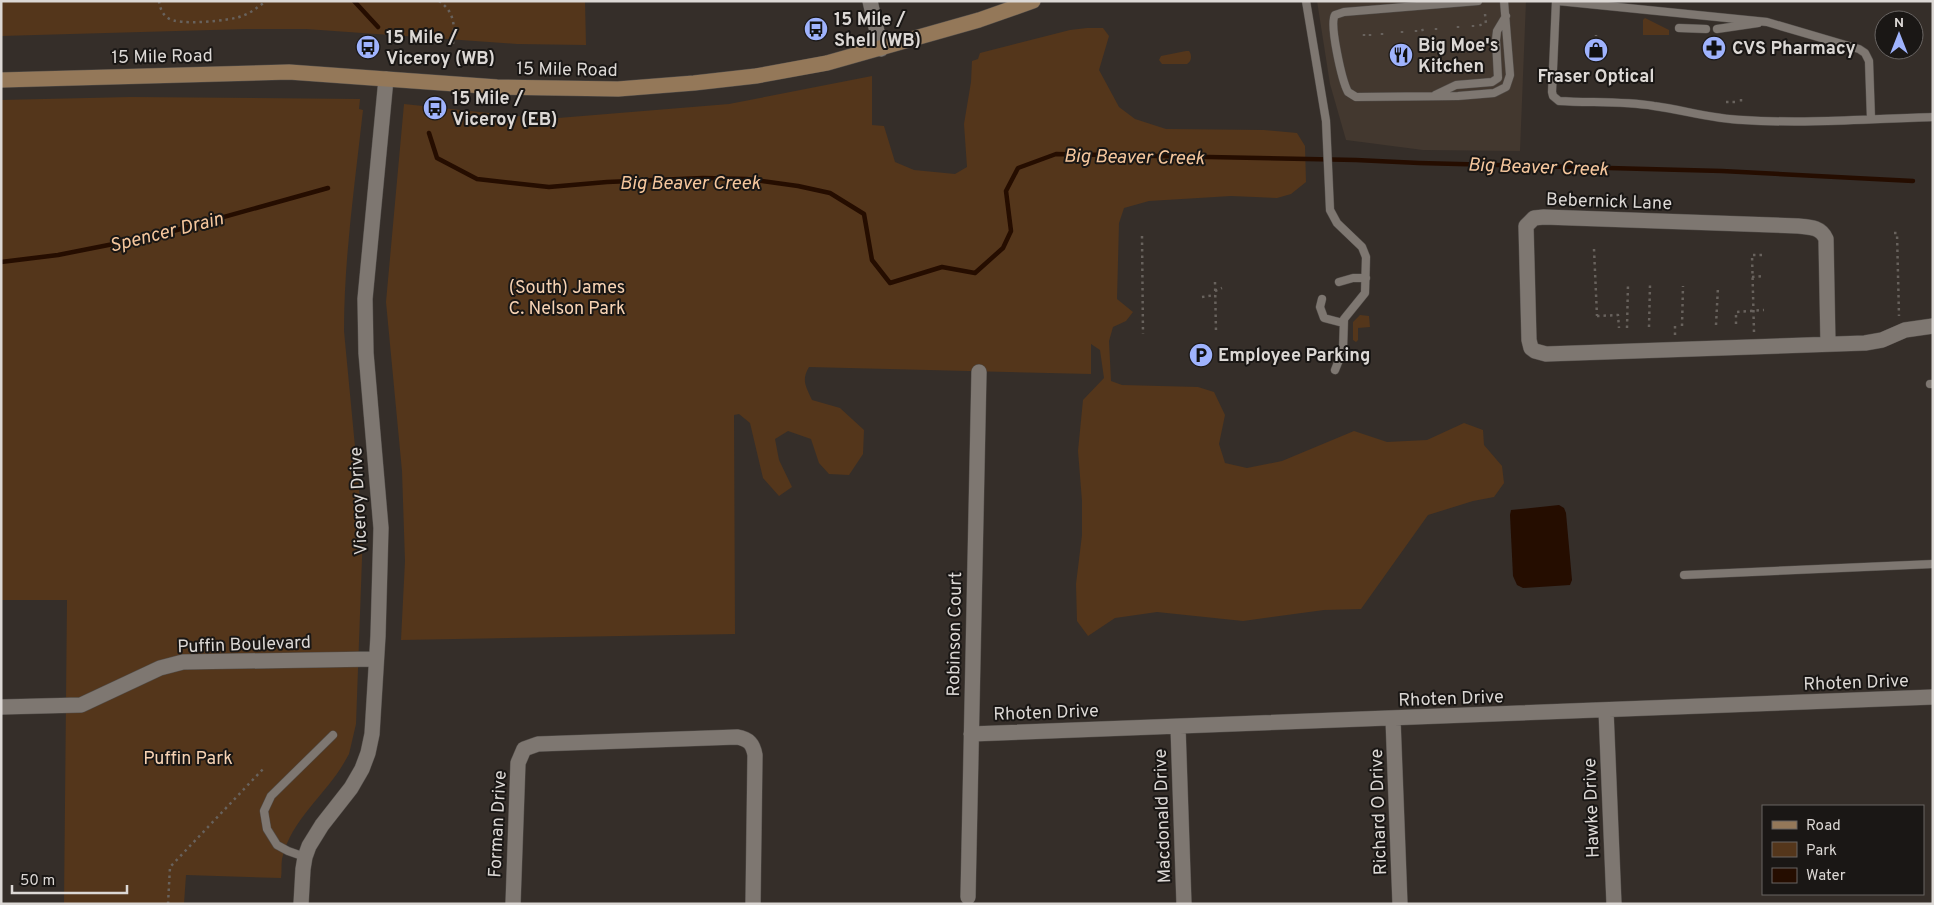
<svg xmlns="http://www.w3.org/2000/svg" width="1934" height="905" font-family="Overpass,sans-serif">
<rect width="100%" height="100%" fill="#352e29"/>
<path fill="#43382f" d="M 1317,1 L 1526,1 L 1520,151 L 1423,150 L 1346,140 L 1330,84 Z"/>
<path fill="#54361b" d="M 1,1 L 585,1 L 586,45 L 517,44 L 306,29 L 247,29 L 1,36 Z
M 1645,18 L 1669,30 L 1669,35 L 1643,35 L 1643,20 Z
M 1087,28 L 1103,28 L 1109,36 L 1099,70 L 1119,107 L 1135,119 L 1166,129 L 1264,130 L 1297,133 L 1305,146 L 1306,182 L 1291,194 L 1277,198 L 1231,196 L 1149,201 L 1124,208 L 1119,223 L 1117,299 L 1133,312 L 1126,321 L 1113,327 L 1109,341 L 1111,381 L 1122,385 L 1198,387 L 1214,392 L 1225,415 L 1219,444 L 1225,463 L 1247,468 L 1282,461 L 1354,431 L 1387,442 L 1427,440 L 1464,423 L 1483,430 L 1484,445 L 1502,466 L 1504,483 L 1494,497 L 1473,501 L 1428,515 L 1361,609 L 1324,610 L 1243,621 L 1157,612 L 1115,618 L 1088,636 L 1077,621 L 1076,584 L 1082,535 L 1082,501 L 1078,451 L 1083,400 L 1104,378 L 1100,350 L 1091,344 L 1091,374 L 809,367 C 801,380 806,387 812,400 L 840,408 L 864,430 L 863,454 L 849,475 L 829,474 L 819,463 L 811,439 L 788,431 L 775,439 L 779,460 L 792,487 L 779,496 L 763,478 L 750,423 L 739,414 L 734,415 L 735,634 L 401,640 L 405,561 L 402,471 L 386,302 L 404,104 L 546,119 L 729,104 L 872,76 L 872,125 L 884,126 L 895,162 L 914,170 L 955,174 L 967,167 L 964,124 L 971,82 L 972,61 L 978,59 L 980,53 L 1070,30 Z
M 1186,51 L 1189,51 C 1192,55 1192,61 1187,64 L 1162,64 L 1159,60 L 1161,56 Z
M 131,97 L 360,99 L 359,109 L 363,110 C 355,183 344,257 344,331 L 363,531 L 356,724 L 349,754 L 345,761 C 326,795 291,819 282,859 C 281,865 282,872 281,878 L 186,875 L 184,904 L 64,904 L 67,600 L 1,600 L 1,100 Z
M 1360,315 L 1369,316 L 1370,327 L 1358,328 L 1358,340 L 1356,342 L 1353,340 L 1353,322 Z"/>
<path fill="#250d00" d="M 1559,505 L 1564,508 L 1566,513 L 1572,580 L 1570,585 L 1523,588 L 1517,585 L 1513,576 L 1510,515 L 1511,510 Z"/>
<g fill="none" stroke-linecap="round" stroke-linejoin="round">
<path stroke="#250d00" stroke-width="4.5" d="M 354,1 L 378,27
M 429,133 L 437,158 L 477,179 L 549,187 L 607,182 L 703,178 L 747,179 L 798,186 L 830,193 L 864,214 L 872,260 L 890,283 L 942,267 L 975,273 L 1003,248 L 1011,231 L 1006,191 L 1018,168 L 1056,154 L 1356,160 L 1419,163 L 1722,171 L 1913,181
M 1,262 L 58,255 L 159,235 L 328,188"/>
<g stroke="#524d49" stroke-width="9">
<path id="service" d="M 1306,1 L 1326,121 L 1330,210 L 1337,223 L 1362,247 L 1366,257 L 1365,293 L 1344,319 L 1343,350 L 1335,370
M 1478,1 L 1344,12 L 1335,15 C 1329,24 1342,81 1348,92 L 1356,97 L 1458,96 L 1494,93 L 1506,87 L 1510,75 L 1504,1
M 1556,1 L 1552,92 L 1553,96 L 1559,101 C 1591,103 1622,101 1654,106 C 1684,110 1712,119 1743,120 C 1806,124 1870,119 1933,117
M 1558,1 L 1767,22 L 1859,49 L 1865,53 L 1869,61 L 1871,119
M 1679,28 L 1706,29
M 1717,29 L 1758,23
M 1435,95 L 1456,85 L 1492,82 L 1498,78 L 1496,40 L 1497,31 L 1506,16
M 1339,282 L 1353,278 L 1366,278
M 1322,299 L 1320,307 L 1324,318 L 1343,323
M 1930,384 L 1933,384
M 1684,575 L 1933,564
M 305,857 L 288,851 L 277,845 L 267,829 L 264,811 L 271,796 L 333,735"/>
</g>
<g stroke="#524d49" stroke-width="16">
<path id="minor" d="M 870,1 L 881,49
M 1828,344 L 1826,239 C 1821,227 1810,227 1798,226 L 1544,217 L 1534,218 L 1526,226 L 1529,340 L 1531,348 L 1535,351 L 1546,354 L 1865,343 L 1882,340 L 1905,330 L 1933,326
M 1,707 L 81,705 L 160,668 L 183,662 L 376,659
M 1606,710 L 1614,904
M 1393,719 L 1400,904
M 1178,727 L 1184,904
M 971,734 L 1933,697
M 968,897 L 979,372
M 301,904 L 303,869 L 305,857 L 309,846 L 322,825 L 351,788 L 362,769 L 368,753 L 372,734 L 378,636 L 381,528 L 366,353 L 365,299 L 386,79
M 513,904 L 518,763 L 524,749 L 538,744 L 737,737 C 749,739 753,744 755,755 L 753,904"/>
</g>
<g stroke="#524d49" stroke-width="16">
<path id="secondary" d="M 1,80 L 289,72 L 497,87 L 555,88 L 618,89 L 694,83 L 756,76 L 827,63 L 979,20 L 1033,1"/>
</g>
<path stroke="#68625d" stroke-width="2.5" stroke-dasharray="2.5 4" stroke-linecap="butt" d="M 159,1 C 160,8 162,14 168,18 C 178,26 230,21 242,16 C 251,13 258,7 266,1
M 439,1 C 455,12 455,27 453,44
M 1485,14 L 1486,24
M 1480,24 L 1481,26
M 1473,25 L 1473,27
M 1458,26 L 1458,28
M 1436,28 L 1436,30
M 1422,29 L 1423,31
M 1416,30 L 1416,32
M 1402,31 L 1402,33
M 1382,33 L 1382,35
M 1364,34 L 1364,36
M 1370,34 L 1370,36
M 1596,35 L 1596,36
M 1741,99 L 1741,102
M 1726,102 L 1737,102
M 1894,233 L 1897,233 L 1899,316
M 1142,236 L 1143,334
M 1594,249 L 1597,316
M 1752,277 L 1763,276
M 1215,282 L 1216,332
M 1215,291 L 1222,288
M 1202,297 L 1215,295
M 1597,316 L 1618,315 L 1619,328
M 1736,324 L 1736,312 L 1764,310
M 1716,325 L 1718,287
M 1675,326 L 1675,335
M 1682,326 L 1683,286
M 1649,327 L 1650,285
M 1627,328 L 1628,284
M 1754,332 L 1752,255 L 1763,255
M 168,904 L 170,867 L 264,768"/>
<use href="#service" stroke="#7e7771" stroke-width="8"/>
<use href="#minor" stroke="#7e7771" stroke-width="15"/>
<use href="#secondary" stroke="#947859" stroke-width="15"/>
</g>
<defs>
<g id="bus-disc" transform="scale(1.25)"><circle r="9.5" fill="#9fb3fd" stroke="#1a1715"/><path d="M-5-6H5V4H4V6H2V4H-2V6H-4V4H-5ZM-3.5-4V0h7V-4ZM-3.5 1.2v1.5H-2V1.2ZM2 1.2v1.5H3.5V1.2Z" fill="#111"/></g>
<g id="pharmacy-disc" transform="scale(1.25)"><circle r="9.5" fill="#9fb3fd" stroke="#1a1715"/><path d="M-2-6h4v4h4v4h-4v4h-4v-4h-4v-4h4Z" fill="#111"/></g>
<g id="shop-disc" transform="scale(1.25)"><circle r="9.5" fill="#9fb3fd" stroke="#1a1715"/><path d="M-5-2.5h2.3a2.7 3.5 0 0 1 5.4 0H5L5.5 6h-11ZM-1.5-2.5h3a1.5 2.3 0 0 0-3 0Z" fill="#111"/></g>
<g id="restaurant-disc" transform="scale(1.25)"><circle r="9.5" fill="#9fb3fd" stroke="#1a1715"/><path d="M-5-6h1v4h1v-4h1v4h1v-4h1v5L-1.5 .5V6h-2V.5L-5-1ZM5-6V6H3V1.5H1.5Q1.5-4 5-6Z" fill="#111"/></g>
<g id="parking-disc" transform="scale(1.25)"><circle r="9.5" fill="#9fb3fd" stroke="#1a1715"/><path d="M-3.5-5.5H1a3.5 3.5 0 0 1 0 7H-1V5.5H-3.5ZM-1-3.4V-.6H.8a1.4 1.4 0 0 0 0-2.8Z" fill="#111"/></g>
</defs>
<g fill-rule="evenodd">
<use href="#bus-disc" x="816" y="29"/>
<use href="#bus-disc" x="368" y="47"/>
<use href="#pharmacy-disc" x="1714" y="48"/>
<use href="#shop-disc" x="1596" y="50"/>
<use href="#restaurant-disc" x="1401" y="55"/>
<use href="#bus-disc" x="435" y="108"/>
<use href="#parking-disc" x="1201" y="355"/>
</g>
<g text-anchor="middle" stroke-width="4" stroke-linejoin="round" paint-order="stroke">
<g font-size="18" font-weight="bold" fill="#dcd8d5" stroke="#1a1715" text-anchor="start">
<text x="834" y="25">15 Mile /<tspan x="834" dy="21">Shell (WB)</tspan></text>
<text x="386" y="43">15 Mile /<tspan x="386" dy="21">Viceroy (WB)</tspan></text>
<text x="1418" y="51">Big Moe's<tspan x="1418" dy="21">Kitchen</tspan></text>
<text x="1732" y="54">CVS Pharmacy</text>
<text x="1596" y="82" text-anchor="middle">Fraser Optical</text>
<text x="452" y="104">15 Mile /<tspan x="452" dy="21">Viceroy (EB)</tspan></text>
<text x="1218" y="361">Employee Parking</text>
</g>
<g font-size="18" fill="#dcd8d5" stroke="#1a1715">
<text transform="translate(162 56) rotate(-1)" y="6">15 Mile Road</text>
<text transform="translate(567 69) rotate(1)" y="6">15 Mile Road</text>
<text transform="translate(1609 201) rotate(2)" y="6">Bebernick Lane</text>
<text transform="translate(358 501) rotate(-93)" y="6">Viceroy Drive</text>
<text transform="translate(954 634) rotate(-89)" y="6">Robinson Court</text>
<text transform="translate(244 644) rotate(-2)" y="6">Puffin Boulevard</text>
<text transform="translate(1856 682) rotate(-2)" y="6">Rhoten Drive</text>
<text transform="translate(1451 698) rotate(-2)" y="6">Rhoten Drive</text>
<text transform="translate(1046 712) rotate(-2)" y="6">Rhoten Drive</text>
<text transform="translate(1591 808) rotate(-92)" y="6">Hawke Drive</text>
<text transform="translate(1378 812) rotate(-92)" y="6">Richard O Drive</text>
<text transform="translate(1162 816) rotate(-92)" y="6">Macdonald Drive</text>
<text transform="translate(497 824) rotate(-87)" y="6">Forman Drive</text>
</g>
<g font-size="18" fill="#f7d3b4" stroke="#1a1715">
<text x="567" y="293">(South) James<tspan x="567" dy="21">C. Nelson Park</tspan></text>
<text x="188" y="764">Puffin Park</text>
</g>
<g font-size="19" font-style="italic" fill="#f6c79d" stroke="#1a1715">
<text transform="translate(1134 156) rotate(1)" y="7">Big Beaver Creek</text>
<text transform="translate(1538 166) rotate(2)" y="7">Big Beaver Creek</text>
<text x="690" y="189">Big Beaver Creek</text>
<text transform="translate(166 231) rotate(-14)" y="7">Spencer Drain</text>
</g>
</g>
<rect width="1934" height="905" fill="none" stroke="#dcd8d5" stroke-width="5"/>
<rect x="1762" y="805" width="162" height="90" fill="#1a1715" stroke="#686462"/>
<rect x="1772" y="821" width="25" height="8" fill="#947859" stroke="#686462"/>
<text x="1806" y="830" font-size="15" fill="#dcd8d5">Road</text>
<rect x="1772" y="842" width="25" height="15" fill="#54361b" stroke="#686462"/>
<text x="1806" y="855" font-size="15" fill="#dcd8d5">Park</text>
<rect x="1772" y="868" width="25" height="15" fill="#250d00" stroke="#686462"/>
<text x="1806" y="880" font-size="15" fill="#dcd8d5">Water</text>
<g transform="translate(1899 35)"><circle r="24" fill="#1a1715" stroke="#686462"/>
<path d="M0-4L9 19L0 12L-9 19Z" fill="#9fb3fd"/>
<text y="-8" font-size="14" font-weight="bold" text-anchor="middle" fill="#dcd8d5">N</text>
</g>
<path d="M12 885v8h115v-8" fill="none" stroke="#dcd8d5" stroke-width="2.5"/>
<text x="20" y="885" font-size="15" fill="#dcd8d5" stroke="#1a1715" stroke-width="4" paint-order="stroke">50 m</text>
</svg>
